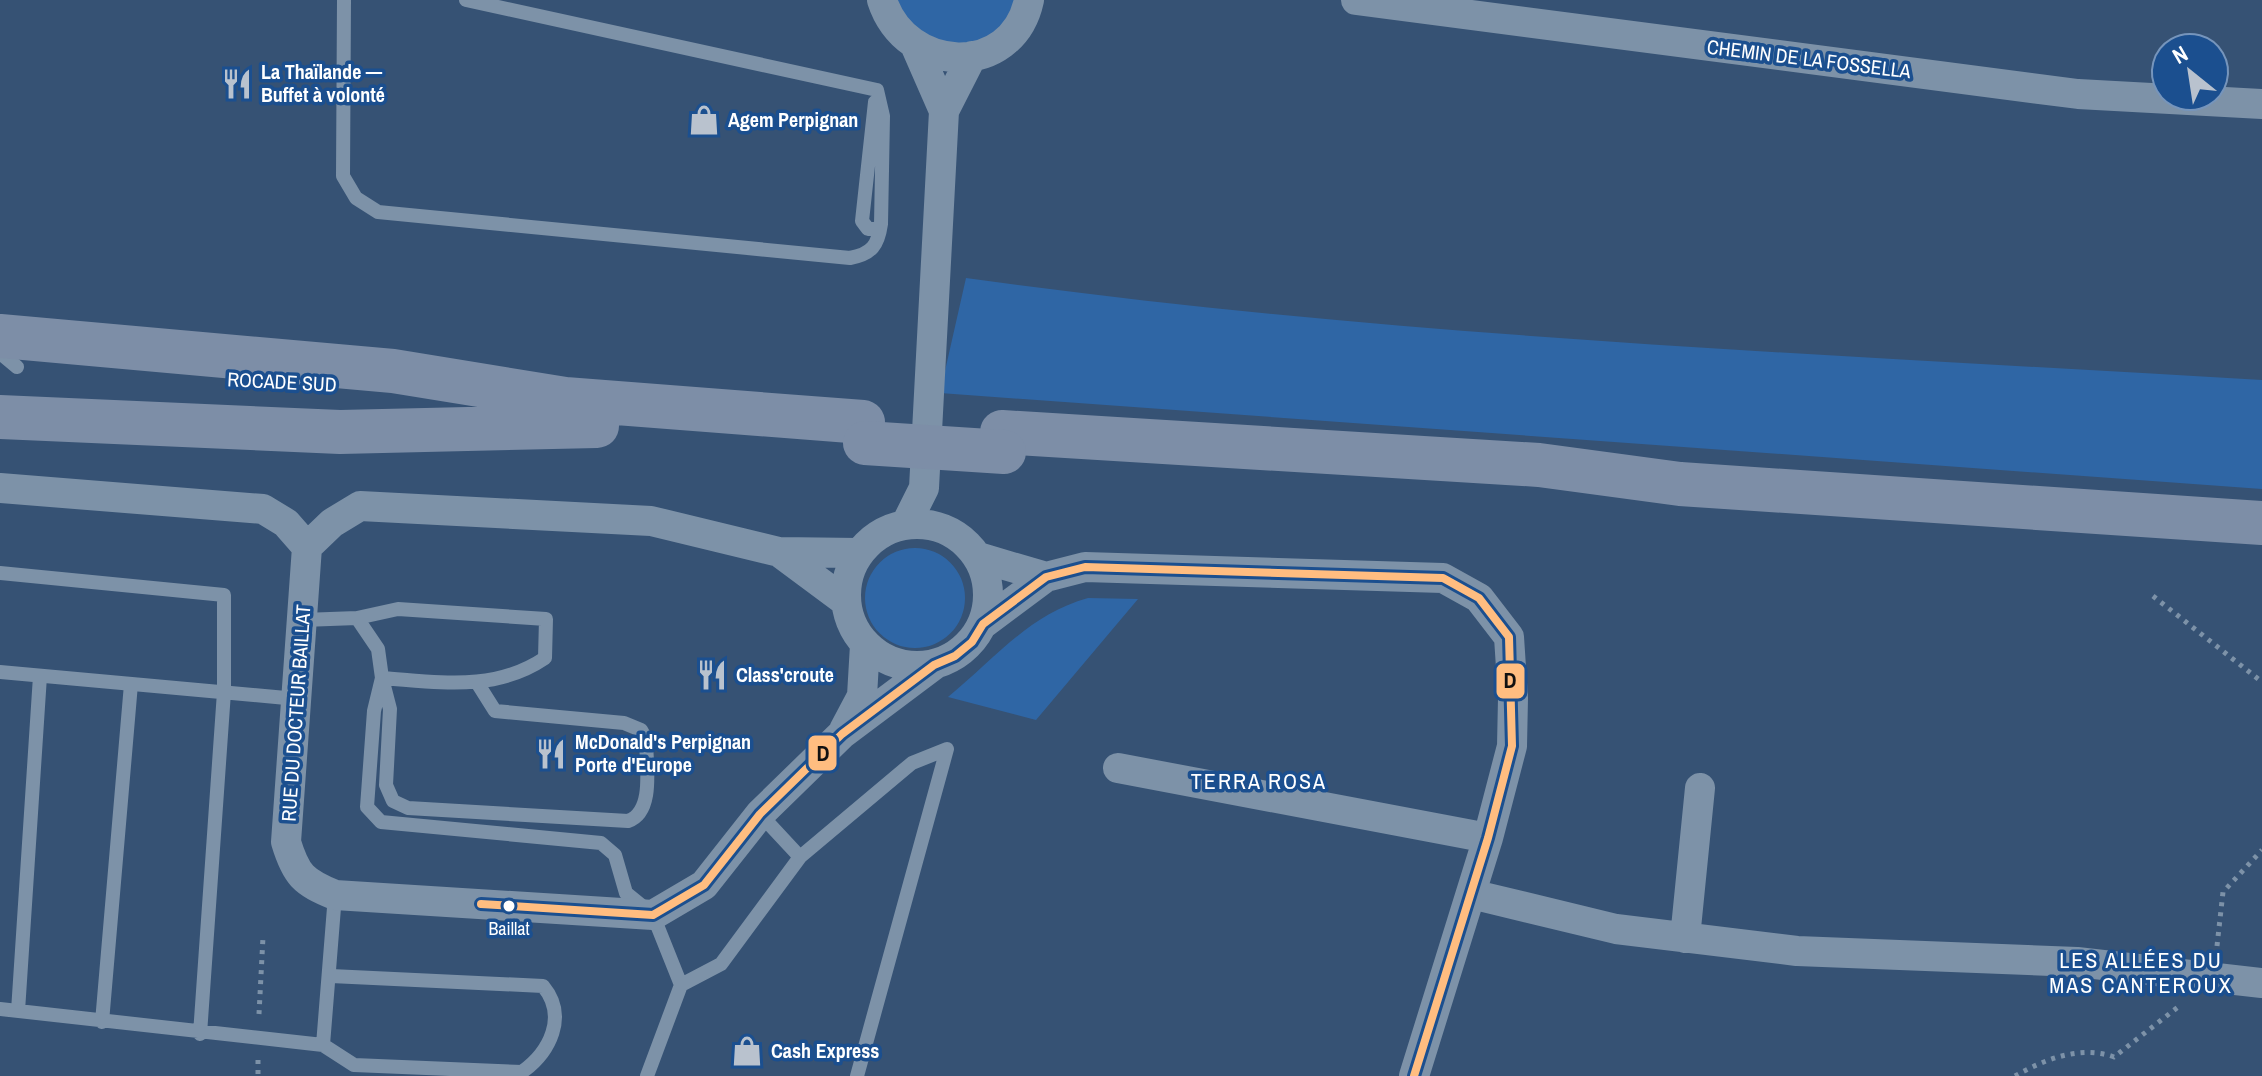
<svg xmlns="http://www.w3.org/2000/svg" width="2262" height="1076" font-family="'Archivo Narrow',sans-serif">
<rect width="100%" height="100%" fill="#365274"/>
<path fill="#2f66a5" d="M 882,0 L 1029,0 L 1014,30 L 953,58 Z
M 966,278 C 1395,338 1830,354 2262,380 L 2262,489 L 940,393 Z
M865 598a50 50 0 1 1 100 0a50 50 0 1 1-100 0Z
M 1088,598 L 1138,599 L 1036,720 L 948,697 C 996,658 1028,615 1088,598 Z"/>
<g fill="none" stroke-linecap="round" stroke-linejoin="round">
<path stroke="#7d92a8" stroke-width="5" stroke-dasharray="4 6" stroke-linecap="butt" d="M 2153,596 L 2262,682
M 2217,946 L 2223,892 L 2262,850
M 259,1014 L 263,937
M 258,1060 L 258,1075
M 2015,1076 C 2045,1059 2081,1045 2114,1057 L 2178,1007"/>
<path stroke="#7d92a8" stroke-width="14" d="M 344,0 L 343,176 L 356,198 L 378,212 L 850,258 C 872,254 878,245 881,224 L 883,116 L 877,90
M 466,0 L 877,90
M 875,102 L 862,221 L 868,229 L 877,229 L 881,224
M 0,353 L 17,367
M 0,573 L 224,595 L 224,692 L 200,1034
M 357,618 L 378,649 L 382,678 L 374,711 L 367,807 L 381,822 L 601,843 L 615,855 L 626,893 L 653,915 L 681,985 L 647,1076
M 303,620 L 357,618 L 398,609 L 546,619 L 545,658 C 495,692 440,682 382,678 L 390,709 L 386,785 L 393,801 L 408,808 L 628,821 C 655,812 646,764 646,739 L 641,730 L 624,723 L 495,711 L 478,684
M 0,672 L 297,699
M 760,814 L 800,857 L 912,763 L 947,749 L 857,1076
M 681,985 L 721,964 L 800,857
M 0,1009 L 323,1045 L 335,895
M 18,1011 L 40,676
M 102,1022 L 131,684
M 323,1045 L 354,1065 L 522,1072 C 550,1052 568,1016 543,986 L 331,976"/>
<path stroke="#7d92a8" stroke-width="30" d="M 882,0 C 906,74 1012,79 1029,0
M 1356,0 L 2078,94 L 2262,104
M 916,47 L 944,111 L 972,56
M 0,488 L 263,509 L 286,523 L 307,547
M846 595a71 71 0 1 1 142 0a71 71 0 1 1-142 0Z
M 906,524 L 924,488 L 944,111
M 307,547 L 286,842 C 296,875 303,882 335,895 L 653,915 L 704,885 L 760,814 L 842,734 L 934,665
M 307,547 L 332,523 L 360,506 L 651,521 L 779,552 L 859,553
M 779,552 L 845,601
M 978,557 L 1046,577
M 983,624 L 1046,577 L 1085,567 L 1443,578 L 1479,598 L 1509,637 L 1513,698 L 1512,746 L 1488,838 L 1414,1076
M 844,730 L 862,696 L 865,645
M 1118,768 L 1488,838
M 1471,894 L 1616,929 L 1797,951 L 2077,962 L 2262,983
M 1685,938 L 1700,788"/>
<path stroke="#7d8ea7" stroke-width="44" d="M 0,336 L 393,371 L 565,399 L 863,422
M 0,417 L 340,432 L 597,426
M 1002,432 L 1539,465 L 1680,484 L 2262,523"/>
<path stroke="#7d8ea7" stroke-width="44" d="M 865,443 L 1004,452"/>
<g stroke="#1b4f8f" stroke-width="14">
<path id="bus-1" d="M 481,904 L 653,915 L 704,885 L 760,814 L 842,734 L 934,665 L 955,656 L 972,642 L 983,624 L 1046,577 L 1085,567 L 1443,578 L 1479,598 L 1509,637 L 1512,746 L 1488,838 L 1414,1076"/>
</g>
<use href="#bus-1" stroke="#ffbd80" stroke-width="8"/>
</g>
<defs>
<g id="restaurant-bare" transform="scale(2.4)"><path d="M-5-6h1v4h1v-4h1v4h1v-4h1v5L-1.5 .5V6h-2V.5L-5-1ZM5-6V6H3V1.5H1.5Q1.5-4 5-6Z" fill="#b9c2ce" stroke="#1b4f8f" stroke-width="2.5" paint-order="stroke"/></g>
<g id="shop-bare" transform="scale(2.4)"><path d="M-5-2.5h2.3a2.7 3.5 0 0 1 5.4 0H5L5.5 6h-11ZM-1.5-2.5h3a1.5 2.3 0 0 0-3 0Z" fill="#b9c2ce" stroke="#1b4f8f" stroke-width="2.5" paint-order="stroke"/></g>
</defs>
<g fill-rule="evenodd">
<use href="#restaurant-bare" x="237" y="84"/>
<use href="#shop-bare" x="704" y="120"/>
<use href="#restaurant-bare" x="712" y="675"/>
<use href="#restaurant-bare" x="551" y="754"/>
<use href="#shop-bare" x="747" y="1051"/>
</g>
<circle fill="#fff" stroke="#1b4f8f" stroke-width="3" cx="509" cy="906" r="7"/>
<g text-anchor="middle" stroke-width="7" stroke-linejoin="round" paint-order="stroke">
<g font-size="18" fill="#fff" stroke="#1b4f8f">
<text x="509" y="935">Baillat</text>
</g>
<g font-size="20" fill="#fff" stroke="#1b4f8f">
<text transform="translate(1809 59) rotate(7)" y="7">CHEMIN DE LA FOSSELLA</text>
<text transform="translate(282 382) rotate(3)" y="7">ROCADE SUD</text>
<text transform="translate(296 713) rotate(-86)" y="7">RUE DU DOCTEUR BAILLAT</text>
</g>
<g font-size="20" font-weight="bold" fill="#fff" stroke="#1b4f8f" text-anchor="start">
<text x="261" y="79">La Thaïlande —<tspan x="261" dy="23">Buffet à volonté</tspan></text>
<text x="728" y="127">Agem Perpignan</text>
<text x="736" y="682">Class'croute</text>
<text x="575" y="749">McDonald's Perpignan<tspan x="575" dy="23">Porte d'Europe</tspan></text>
<text x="771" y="1058">Cash Express</text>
</g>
<g font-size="22" letter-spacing="2" fill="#fff" stroke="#1b4f8f">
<text x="1259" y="789">TERRA ROSA</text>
<text x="2141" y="968">LES ALLÉES DU<tspan x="2141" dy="25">MAS CANTEROUX</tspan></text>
</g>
</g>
<g stroke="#1b4f8f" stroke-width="3">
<rect x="1495" y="662" width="31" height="38" rx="8" fill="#ffbd80"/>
<rect x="807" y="734" width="31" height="38" rx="8" fill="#ffbd80"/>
</g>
<g font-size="22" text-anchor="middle" font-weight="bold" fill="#111">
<text x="1510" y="688">D</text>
<text x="823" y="761">D</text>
</g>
<g transform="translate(2190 72) rotate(330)"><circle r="38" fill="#1b4f8f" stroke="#7695bc" stroke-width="2"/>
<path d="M0-6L14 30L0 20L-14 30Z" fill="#b9c2ce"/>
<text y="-12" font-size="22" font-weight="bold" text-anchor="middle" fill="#ffffff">N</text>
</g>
</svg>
